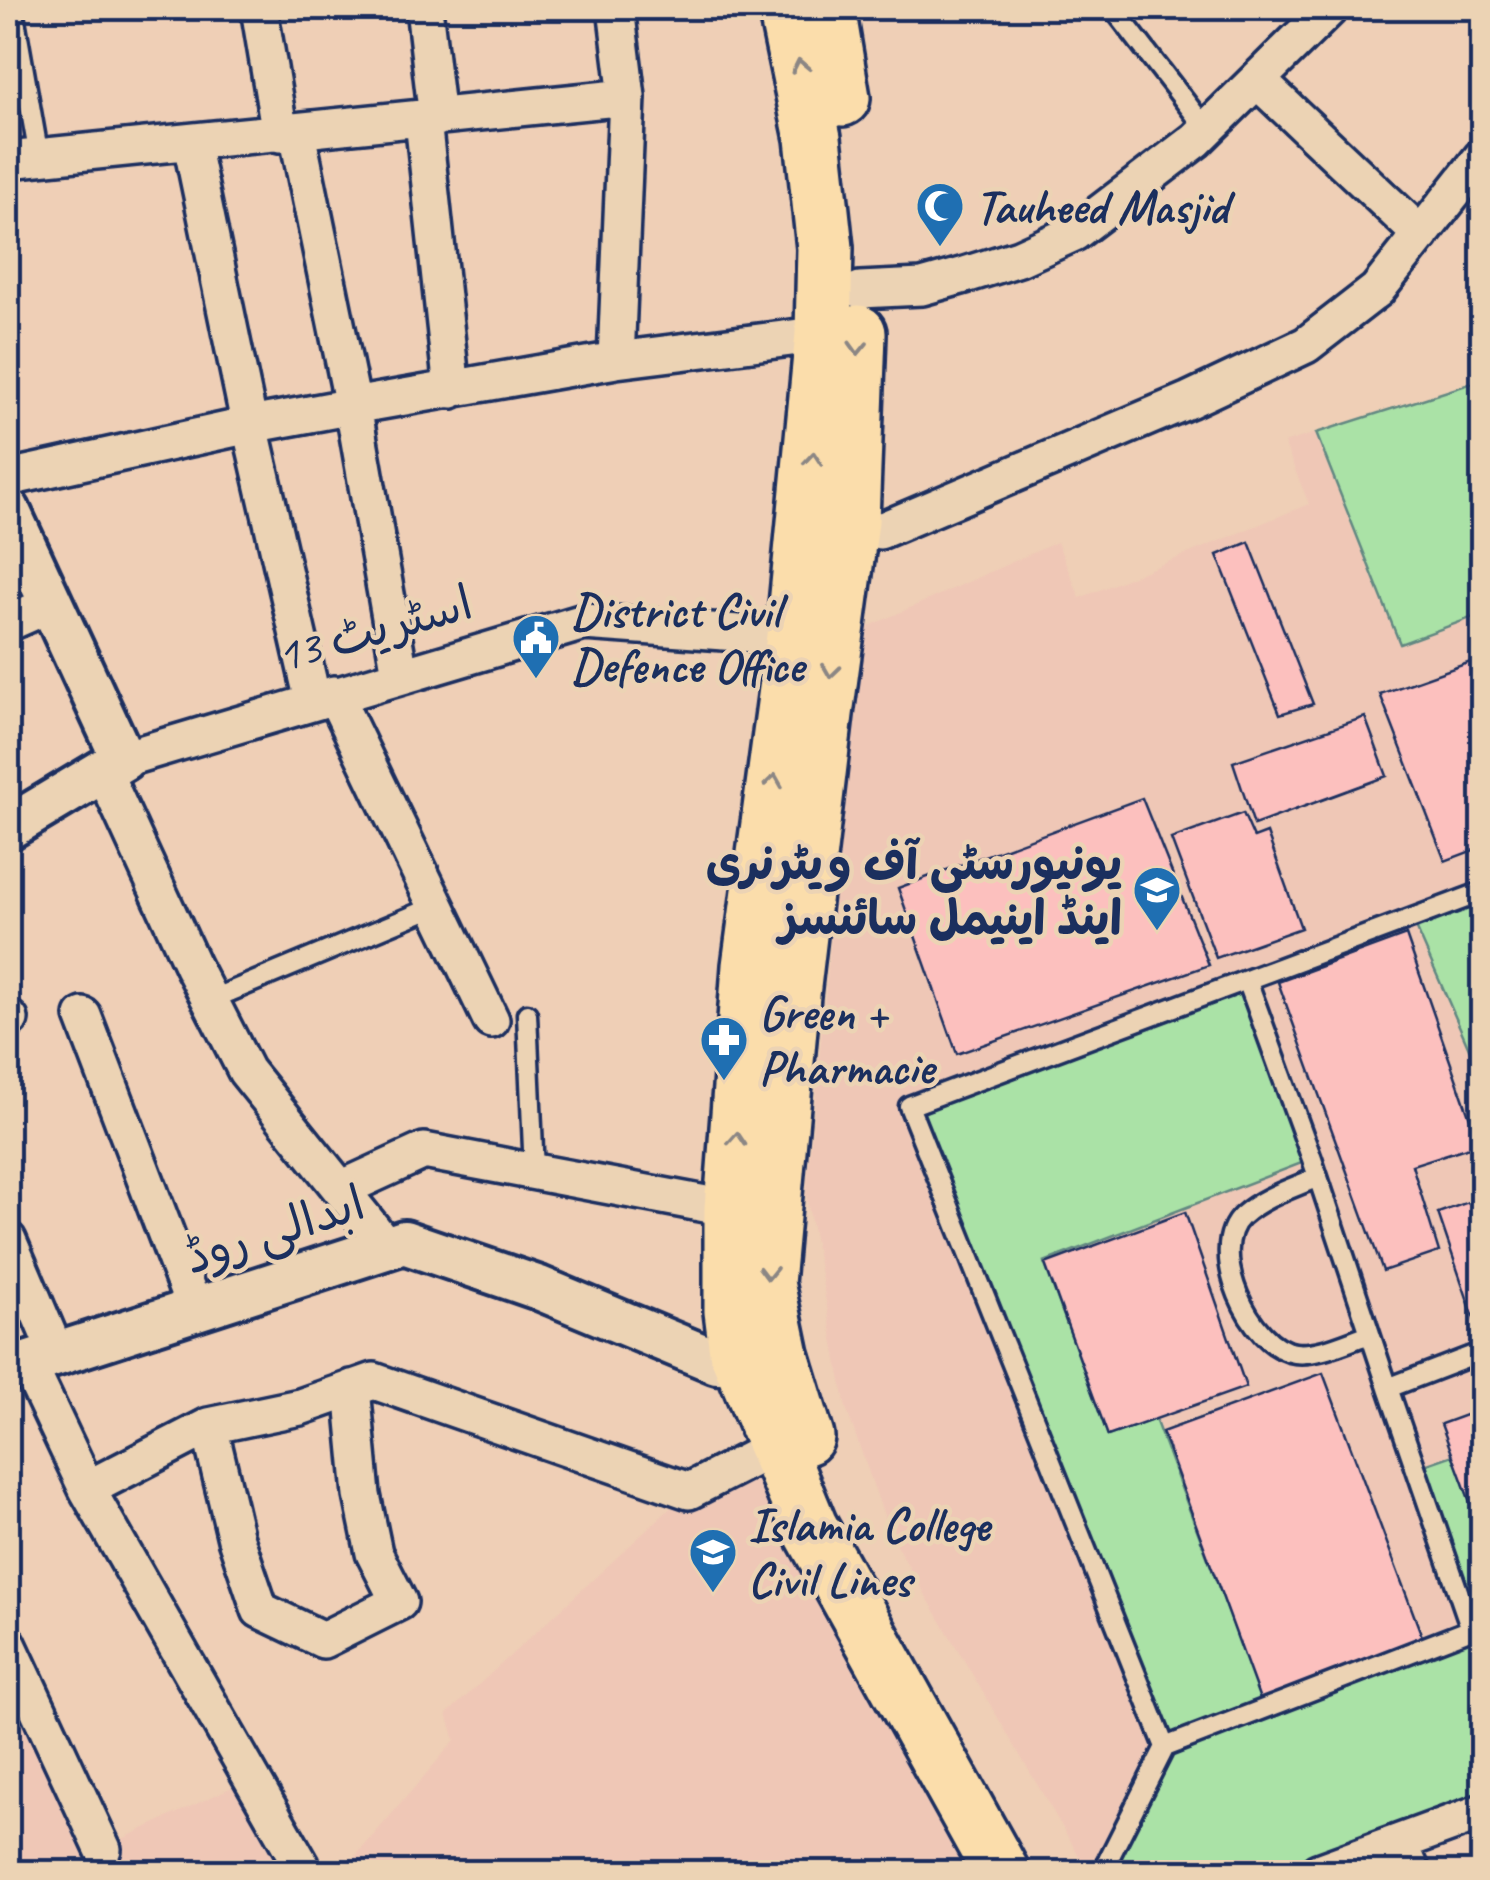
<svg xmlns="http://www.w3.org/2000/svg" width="1490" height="1880" font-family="Caveat,'Playpen Sans Arabic',sans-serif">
<rect width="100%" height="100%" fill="#efcfb6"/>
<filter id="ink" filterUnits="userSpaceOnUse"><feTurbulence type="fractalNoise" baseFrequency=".01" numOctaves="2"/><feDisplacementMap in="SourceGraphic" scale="20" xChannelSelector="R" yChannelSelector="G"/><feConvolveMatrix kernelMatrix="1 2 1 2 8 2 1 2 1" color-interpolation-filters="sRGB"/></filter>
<g filter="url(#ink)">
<path fill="#efc7b6" d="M 1482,380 L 1482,1795 L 1100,1872 L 1084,1864 L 892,1538 L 846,1408 L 806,1195 L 861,630 L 1057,542 L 1080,598 L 1309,504 L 1284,443 Z
M 781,1444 L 1013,1872 L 342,1872 L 455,1740 L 447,1714 L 689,1491 Z
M 8,1644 L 103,1848 L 264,1772 L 315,1872 L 8,1872 Z"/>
<path fill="#aae2a6" stroke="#628882" stroke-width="2.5" d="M 1482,380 L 1482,614 L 1400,644 L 1316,433 Z
M 1482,892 L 1482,1078 L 1412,918 Z
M 1247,980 L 1312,1159 L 1044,1262 L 1108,1436 L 1155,1419 L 1262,1701 L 1462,1628 L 1407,1471 L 1453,1455 L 1482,1534 L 1482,1812 L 1318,1872 L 1111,1872 L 1167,1743 L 909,1106 Z"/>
<path fill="#fcc0be" stroke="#1b2f5e" stroke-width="2.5" d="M 1249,542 L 1313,704 L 1280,714 L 1217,555 Z
M 1482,658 L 1482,847 L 1445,861 L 1380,694 Z
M 1365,717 L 1387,776 L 1254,825 L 1233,762 Z
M 1142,798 L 1209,965 L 957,1054 L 898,888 Z
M 1243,813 L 1254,838 L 1267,833 L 1301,928 L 1216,958 L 1171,839 Z
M 1406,935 L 1479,1144 L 1412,1165 L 1439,1252 L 1383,1271 L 1278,982 Z
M 1482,1197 L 1482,1335 L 1480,1336 L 1438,1213 Z
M 1185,1212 L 1246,1387 L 1108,1436 L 1045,1264 Z
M 1323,1373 L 1423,1639 L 1261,1702 L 1162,1432 Z
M 1482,1409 L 1482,1534 L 1441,1424 Z"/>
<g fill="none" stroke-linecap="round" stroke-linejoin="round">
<g stroke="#1b2f5e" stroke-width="25">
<path id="service" d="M 13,8 L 39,157
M 1113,8 L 1207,130
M 1247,980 L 1312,1159 L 1388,1388 L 1482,1352
M 210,1000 L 436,906
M 527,1014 L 534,1172
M 1318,1177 C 1293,1188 1263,1197 1242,1216 C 1206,1249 1250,1348 1295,1353 C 1319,1356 1348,1341 1370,1334
M 1388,1388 L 1471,1629
M 1165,1747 L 1482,1625
M 1102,1872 L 1165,1747 L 909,1106 L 1482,892"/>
</g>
<g stroke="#1b2f5e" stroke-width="42">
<path id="minor" d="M 259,8 L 280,134
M 424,8 L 437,118
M 616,8 L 627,97 L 616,360
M 1257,80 L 1421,235
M 423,120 L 452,390
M 297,133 L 353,406 L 400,674
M 191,143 L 246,408 L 313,701
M 8,160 L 627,97
M 860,290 L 922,287 L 965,275 L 1019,258 L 1074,233 L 1196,140 L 1330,8
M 8,478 L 250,425 L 353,406 L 616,360 L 823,334
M 851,521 L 880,531 L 1189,400 L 1306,345 L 1377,290 L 1482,157
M 8,623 L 51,604
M 334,694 L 491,1020
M 123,759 L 584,622 L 794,637
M 103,771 L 192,965 L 246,1071 L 387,1247
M 83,1016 L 195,1310
M 8,1020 L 10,1019
M 341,1189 L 424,1151 L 732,1209
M 8,1240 L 57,1355
M 28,1364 L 87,1489 L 305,1872
M 209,1426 L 236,1539 L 260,1610 L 323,1640 L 399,1602 L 374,1553 L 362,1495 L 352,1388
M 87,1489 L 209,1426 L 300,1407 L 374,1381 L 689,1491 L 775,1447
M 8,1644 L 103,1849
M 1400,1843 L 1412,1872
M 1318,1872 L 1482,1812"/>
</g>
<g stroke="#1b2f5e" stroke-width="50">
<path id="tertiary" d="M 8,510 L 123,759 L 8,828
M 8,1370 L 404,1242 L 539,1288 L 717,1362 L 737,1351"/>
</g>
<g stroke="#1b2f5e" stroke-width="62">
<path id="primary" d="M 786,8 L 813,138 L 825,248 L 823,334 L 794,637 L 750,966 L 732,1209 L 732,1311 L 737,1351 L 809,1526 L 1001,1872
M 827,8 L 842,98
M 806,1437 L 781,1355 L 766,1283 L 792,995 L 825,714 L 851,521 L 858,333"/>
</g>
<use href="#service" stroke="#ecd3b4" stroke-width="18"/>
<use href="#minor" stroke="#ecd3b4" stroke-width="35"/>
<use href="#tertiary" stroke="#ecd3b4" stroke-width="42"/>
<use href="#primary" stroke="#fbddab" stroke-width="55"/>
</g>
<defs><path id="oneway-chevron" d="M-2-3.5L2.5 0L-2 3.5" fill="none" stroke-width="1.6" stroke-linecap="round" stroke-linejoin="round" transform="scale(2.5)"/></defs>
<g stroke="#8b8684">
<use href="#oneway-chevron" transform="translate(800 66) rotate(-102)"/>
<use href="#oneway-chevron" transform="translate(858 348) rotate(92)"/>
<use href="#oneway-chevron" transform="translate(813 459) rotate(-85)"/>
<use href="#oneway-chevron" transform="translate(831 671) rotate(98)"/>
<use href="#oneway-chevron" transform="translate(774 781) rotate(-82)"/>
<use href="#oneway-chevron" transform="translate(737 1139) rotate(-86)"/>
<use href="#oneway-chevron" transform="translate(768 1273) rotate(91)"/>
</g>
</g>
<defs>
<g id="mosque-pin" transform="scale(2.5)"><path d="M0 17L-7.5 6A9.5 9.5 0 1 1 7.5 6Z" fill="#1f6fb2" stroke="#ecd3b4"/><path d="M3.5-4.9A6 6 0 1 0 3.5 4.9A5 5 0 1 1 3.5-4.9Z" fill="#fff"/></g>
<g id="civic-pin" transform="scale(2.5)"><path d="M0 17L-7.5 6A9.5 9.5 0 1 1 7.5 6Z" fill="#1f6fb2" stroke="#ecd3b4"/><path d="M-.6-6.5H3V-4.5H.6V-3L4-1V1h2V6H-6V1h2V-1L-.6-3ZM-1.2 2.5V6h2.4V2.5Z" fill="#fff"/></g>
<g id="university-pin" transform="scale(2.5)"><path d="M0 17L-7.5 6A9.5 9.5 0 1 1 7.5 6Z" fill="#1f6fb2" stroke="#ecd3b4"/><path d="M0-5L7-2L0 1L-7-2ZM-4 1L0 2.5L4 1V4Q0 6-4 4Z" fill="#fff"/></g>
<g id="pharmacy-pin" transform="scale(2.5)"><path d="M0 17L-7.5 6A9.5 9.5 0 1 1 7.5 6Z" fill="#1f6fb2" stroke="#ecd3b4"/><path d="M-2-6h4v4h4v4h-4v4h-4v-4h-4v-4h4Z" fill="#fff"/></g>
</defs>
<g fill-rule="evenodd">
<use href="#mosque-pin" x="940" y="206"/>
<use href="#civic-pin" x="536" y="638"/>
<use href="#university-pin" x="1157" y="890"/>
<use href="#pharmacy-pin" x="724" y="1040"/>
<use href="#university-pin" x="713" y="1552"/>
</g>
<g text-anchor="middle" stroke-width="9" stroke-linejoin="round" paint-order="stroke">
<g font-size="48" font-weight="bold" fill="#1b2f5e" stroke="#ecd3b4" text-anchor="start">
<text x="975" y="223">Tauheed Masjid</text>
<text x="571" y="627">District Civil<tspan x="571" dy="55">Defence Office</tspan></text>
<text x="1122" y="879" text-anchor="end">یونیورسٹی آف ویٹرنری<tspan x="1122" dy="55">اینڈ اینیمل سائنسز</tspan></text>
<text x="759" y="1029">Green +<tspan x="759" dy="55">Pharmacie</tspan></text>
<text x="748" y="1541">Islamia College<tspan x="748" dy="55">Civil Lines</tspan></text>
</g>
<g font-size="48" fill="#1b2f5e" stroke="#ecd3b4">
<text transform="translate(374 628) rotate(-16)" y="17">اسٹریٹ 13</text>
<text transform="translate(274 1229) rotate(-18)" y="17">ابدالی روڈ</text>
</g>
</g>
<rect width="1490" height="1880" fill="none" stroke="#ecd3b4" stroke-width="40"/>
<rect x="20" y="20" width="1450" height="1840" fill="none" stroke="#1b2f5e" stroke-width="4" filter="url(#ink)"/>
</svg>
